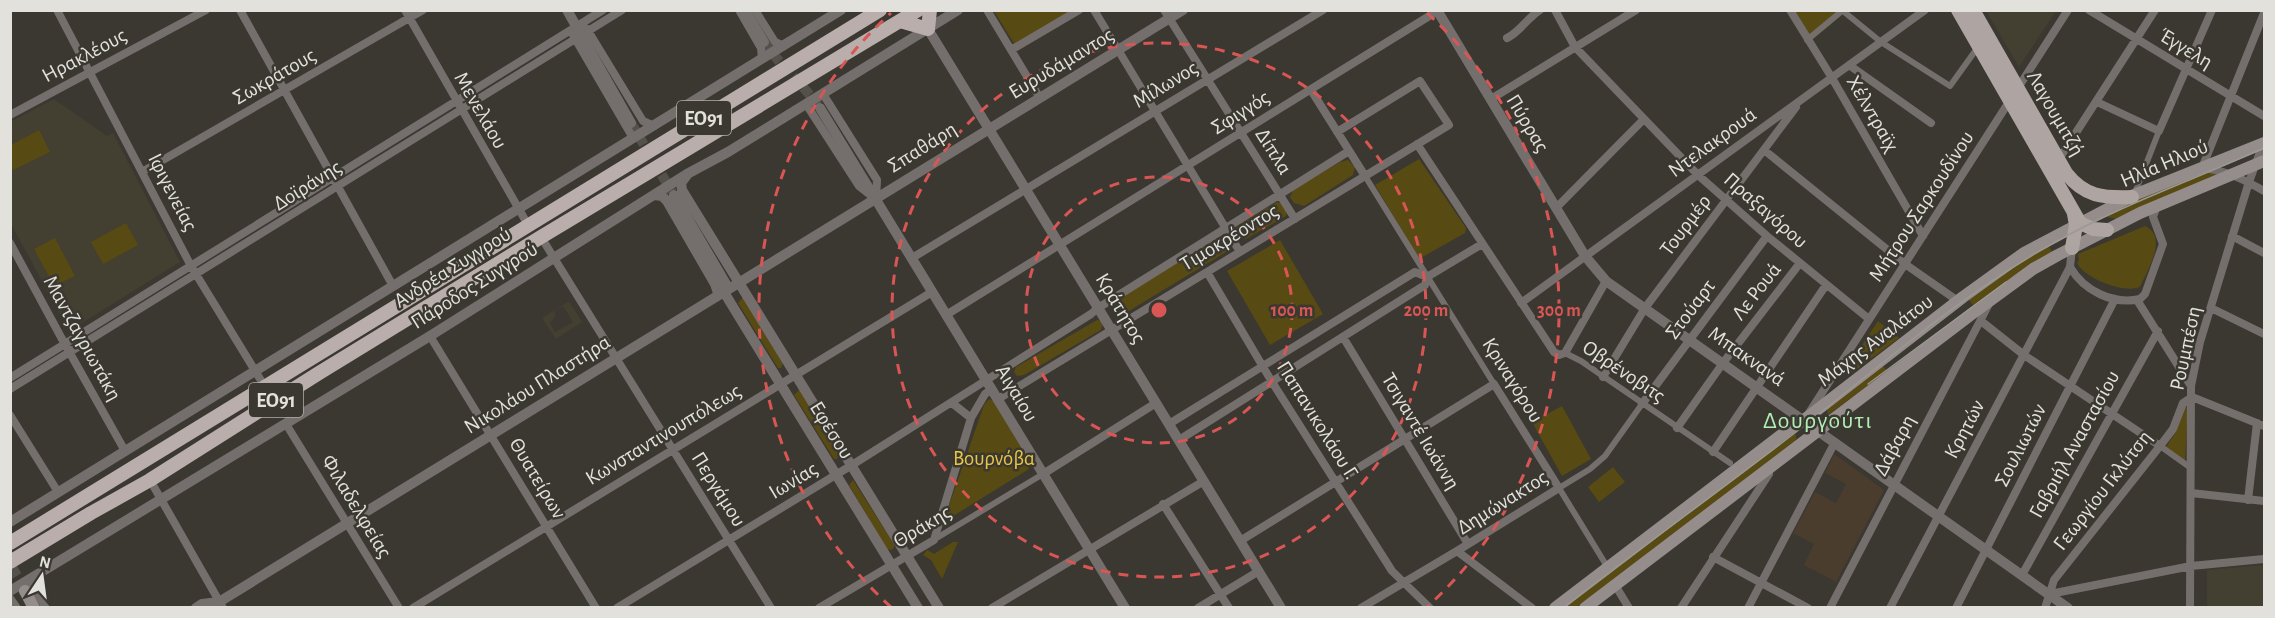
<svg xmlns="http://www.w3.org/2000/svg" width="2275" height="618" font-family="'Alegreya Sans',sans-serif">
<rect width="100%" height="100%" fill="#3a3830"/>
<path fill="#433f31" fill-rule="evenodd" d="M 1986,11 L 2056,11 L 2019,67 Z
M 54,99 L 107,136 L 113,133 L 180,262 L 69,331 L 11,224 L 10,122 Z
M 569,301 L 582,322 L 556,339 L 542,318 ZM 563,306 L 573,322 L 555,332 L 550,323 L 556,315 L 554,311 Z
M 2264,565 L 2264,607 L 2207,607 L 2207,570 Z"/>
<path fill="#4a3d2e" d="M 1834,454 L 1884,490 L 1836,582 L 1804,565 L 1814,544 L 1793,533 L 1815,492 L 1836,503 L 1846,484 L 1825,473 Z"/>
<path fill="#584a13" d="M 994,11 L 1073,11 L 1015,45 Z
M 1795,11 L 1847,11 L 1812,40 Z
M 39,130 L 50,152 L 13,170 L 11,165 L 11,145 Z
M 1419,159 L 1466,228 L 1465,233 L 1419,259 L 1375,185 Z
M 1348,160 L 1355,167 L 1353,175 L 1304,206 L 1294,203 L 1290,197 L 1293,190 L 1340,162 Z
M 2202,170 L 2220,175 L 2116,219 L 2104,216 L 2104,214 Z
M 1277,202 L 1283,204 L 1287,209 L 1286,216 L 1246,239 L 1239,237 L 1235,231 L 1237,225 Z
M 126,223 L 138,245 L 103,264 L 91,242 Z
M 2145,226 C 2169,237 2147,271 2140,287 C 2124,294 2084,278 2077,263 L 2079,260 L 2078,254 Z
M 1219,236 L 1228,246 L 1226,252 L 1124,314 L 1116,314 L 1111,308 L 1114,300 Z
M 55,238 L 75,276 L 54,286 L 34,249 Z
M 1280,240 L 1323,314 L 1270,345 L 1227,271 Z
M 2046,242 L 2053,253 L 1974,306 L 1966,297 Z
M 742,298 L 745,299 L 783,363 L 781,368 L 778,368 L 738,303 Z
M 1097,320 L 1101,321 L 1103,324 L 1101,330 L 1024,375 L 1017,376 L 1014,372 L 1016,367 Z
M 1878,321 L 1899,338 L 1849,375 L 1844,372 Z
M 1880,362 L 1887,371 L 1828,415 L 1826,405 Z
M 799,390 L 801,391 L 840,454 L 837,459 L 834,459 L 794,395 Z
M 989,399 L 994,401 L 1030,462 L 1029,469 L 950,518 L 945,517 L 984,405 Z
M 1562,406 L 1591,459 L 1562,476 L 1532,422 Z
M 2185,407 L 2188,407 L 2185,461 L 2166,447 L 2176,432 Z
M 1792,432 L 1796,435 L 1796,440 L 1577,607 L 1559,608 Z
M 1613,467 L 1625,482 L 1599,502 L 1588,487 Z
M 853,480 L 894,544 L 894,548 L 891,550 L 887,549 L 849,485 Z
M 953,542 L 958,542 L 942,579 L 931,560 L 923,555 L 927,550 L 934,554 Z"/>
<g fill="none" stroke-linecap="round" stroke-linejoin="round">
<path stroke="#53514a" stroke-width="10" stroke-dasharray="10 5" stroke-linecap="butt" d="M 764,42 C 780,65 801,83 818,105
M 631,123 L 672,192"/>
<path stroke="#53514a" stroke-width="12" stroke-dasharray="12 6" stroke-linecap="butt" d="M 10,566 L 25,591"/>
<path stroke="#746f6d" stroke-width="6" d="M 1843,11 L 1881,42 L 1950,86 L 1978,47
M 1807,40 L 1843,10
M 1365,176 L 1494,384
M 2134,195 L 2159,131
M 1565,353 L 1581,361 L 1730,463
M 2160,446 L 2191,468
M 935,539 L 1043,474
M 1608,568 L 1559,488 L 1590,469 L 1605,456 L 1642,404"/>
<path stroke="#746f6d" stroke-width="8" d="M 57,10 L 191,266 L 265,387
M 240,10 L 393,286
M 405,10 L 528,225
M 739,10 L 761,48 L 762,59
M 755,10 L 775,42 L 784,46
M 987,10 L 1040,98
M 1094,10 L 1240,252
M 1164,10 L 1295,219
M 1555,10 L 1575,47 L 1698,175 L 1767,236 L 1869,319
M 1790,10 L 1832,78 L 1923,236
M 2089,10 L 2264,116
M 2264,13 L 2202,168 C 2225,170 2245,180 2264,191
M 587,29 L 643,121 L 654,126
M 573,35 L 633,138
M 1507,38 C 1520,32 1527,18 1540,10
M 1011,50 L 1079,10
M 1849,65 L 1931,123
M 1311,90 L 1365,176
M 823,94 L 877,180 L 876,199
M 1491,99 L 1636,10
M 2097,102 L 2159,131 L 2212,10
M 806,104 L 859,186 L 873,197
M 10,115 L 206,10
M 1417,144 L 1554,352 L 1559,355 L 1565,353 L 1606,281
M 1764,150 L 1905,264 L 1958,301
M 2059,159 L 2155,10
M 142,172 L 423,10
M 1556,208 L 1643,120
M 2232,236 L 2264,253
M 541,237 L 771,608
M 10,243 L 62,339 L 125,451
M 2072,248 L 2070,267 C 2084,291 2113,305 2140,299 L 2145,294 L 2163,244 L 2153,217 L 2157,206
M 912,258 L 1323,10
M 1207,272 L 1272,382 L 1392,571 L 1430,608
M 2137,300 L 2191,386
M 1521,303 L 1925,10
M 2211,308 L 2264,334
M 946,315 L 1439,10
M 1981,321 L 2024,355 L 2160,446
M 430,336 L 596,608
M 1343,337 L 1468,544
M 1603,377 L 1645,308 L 1796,107
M 10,378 L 603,10
M 10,389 L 622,10
M 2192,397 L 2264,426
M 998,399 L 1449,125 L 1420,81 L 1337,132
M 952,403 L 971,418
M 1642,404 L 1767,236
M 1809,413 L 2068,10
M 10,415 L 58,492
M 286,424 L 399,608
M 1169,424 L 1415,272 L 1427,277
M 1677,428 L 1723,363 L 1800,263
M 1179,440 L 1425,285 L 1427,277 L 1482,244
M 1713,452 L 1826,285
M 1043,474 L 1156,403
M 150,480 L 223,608
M 2191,493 L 2264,501
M 2248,500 L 2257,423
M 1163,504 L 1229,608
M 1240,541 L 1494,384 L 1559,488 L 1457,551 L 1361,608
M 1457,551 L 1532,608
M 1713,557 L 1808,608
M 2022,575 L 2158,331
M 29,580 L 46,608
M 1615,585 L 1629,608
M 2050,594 L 2191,566 L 2264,559
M 10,598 L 17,608
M 413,608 L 932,292
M 617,608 L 852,465 L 1091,314 L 1098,308 L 1349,151
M 819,608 L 934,540 L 971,418 L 985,394 L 992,389
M 992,608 L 1204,481
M 1198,608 L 1259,571
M 1681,608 L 1769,474
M 1748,608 L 1835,442
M 1830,608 L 1990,302
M 1890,608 L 2070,267
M 1956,608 L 2115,299
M 2045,608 L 2054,580 L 2160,446 L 2173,429 L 2183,403 L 2192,397
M 2190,608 L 2191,386 L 2200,342 L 2249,182 L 2264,141"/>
<path stroke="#746f6d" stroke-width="10" d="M 567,10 L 631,123
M 745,10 L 764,42
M 1437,10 L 1585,256 L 1606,281 L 2068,608
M 928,29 L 1281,608
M 820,108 L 1125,608
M 687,175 L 681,183 L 682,190 L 939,608
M 654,195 L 662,196 L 667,201 L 715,284 L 718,293 L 717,296
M 674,195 L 726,284
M 725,287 L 724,292 L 730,302 L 918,608
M 10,522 L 841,10
M 10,591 L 430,336 L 687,174 L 728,152 L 958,10
M 196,608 L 202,604 L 219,602
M 215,608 L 219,602 L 346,524 L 1183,10"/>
<path stroke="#958d8b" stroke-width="12" d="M 25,591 L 34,608
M 1555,608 L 1792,427 L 1804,420 L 1963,297 L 2024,253 L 2134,195 L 2264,143
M 1585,608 L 1973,313 L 2033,269 L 2058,255 L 2140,213 L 2264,161"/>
<path stroke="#aea4a2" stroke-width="14" d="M 1958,10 L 2080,223 L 2093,229 L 2107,230
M 1973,10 L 2066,173 C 2085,197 2103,198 2132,197
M 2072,248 L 2076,225 L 2074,214"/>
<path stroke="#baaeac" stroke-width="14" d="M 900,21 L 928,29 L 930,10
M 10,543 L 880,10
M 10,562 L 91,513 L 150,480 L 319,373 L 541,237 L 918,10"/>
<path stroke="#9a9993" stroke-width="1.5" d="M 1868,384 L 2006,282
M 1563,608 C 1644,545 1728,485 1809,422 C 1887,360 1963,294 2050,245 C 2118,206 2193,180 2264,148"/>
</g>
<g fill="none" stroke="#d95655" stroke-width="3" stroke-dasharray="10 8">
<circle cx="1159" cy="310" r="133"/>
<circle cx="1159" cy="310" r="267"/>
<path d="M891 607A400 400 0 0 1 891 13M1427 13A400 400 0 0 1 1427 607"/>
</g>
<g text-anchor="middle" stroke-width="5" stroke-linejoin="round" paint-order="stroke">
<g fill="#3a3830" stroke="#b0aea8" stroke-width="1.5">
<rect x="677" y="101" width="54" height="34" rx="4.5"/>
<rect x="249" y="383" width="54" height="34" rx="4.5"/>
</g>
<g font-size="20" font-weight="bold" fill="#e2e1dc">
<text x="704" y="125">ΕΟ91</text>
<text x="276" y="407">ΕΟ91</text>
</g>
<g font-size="21" fill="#e2e1dc" stroke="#3a3830">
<text transform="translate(2186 48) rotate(31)" y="7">Έγγελη</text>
<text transform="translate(84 55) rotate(-28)" y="7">Ηρακλέους</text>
<text transform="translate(1061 63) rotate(-31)" y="7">Ευρυδάμαντος</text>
<text transform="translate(274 76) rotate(-30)" y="7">Σωκράτους</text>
<text transform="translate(1165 84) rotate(-31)" y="7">Μίλωνος</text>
<text transform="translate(481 110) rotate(60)" y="7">Μενελάου</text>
<text transform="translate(1240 112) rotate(-32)" y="7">Σφιγγός</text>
<text transform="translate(1873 113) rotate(60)" y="7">Χέλντραϊχ</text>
<text transform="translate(2056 113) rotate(60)" y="7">Λαγουμιτζή</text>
<text transform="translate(1528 123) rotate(59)" y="7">Πύρρας</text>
<text transform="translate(1712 142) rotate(-36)" y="7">Ντελακρουά</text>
<text transform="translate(922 147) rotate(-32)" y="7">Σπαθάρη</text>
<text transform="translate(1274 151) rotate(58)" y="7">Δίπλα</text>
<text transform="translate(2164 163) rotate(-23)" y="7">Ηλία Ηλιού</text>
<text transform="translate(307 185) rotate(-32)" y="7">Δοϊράνης</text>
<text transform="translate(173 192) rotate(63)" y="7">Ιφιγενείας</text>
<text transform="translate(1921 206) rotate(-57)" y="7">Μήτρου Σαρκουδίνου</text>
<text transform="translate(1766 210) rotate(41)" y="7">Πραξαγόρου</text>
<text transform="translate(1685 225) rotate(-53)" y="7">Τουρμέρ</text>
<text transform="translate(1229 237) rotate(-31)" y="7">Τιμοκρέοντος</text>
<text transform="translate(452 267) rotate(-32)" y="7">Ανδρέα Συγγρού</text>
<text transform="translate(474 285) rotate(-32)" y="7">Πάροδος Συγγρού</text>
<text transform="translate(1756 291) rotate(-52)" y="7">Λε Ρουά</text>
<text transform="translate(1121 308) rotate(59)" y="7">Κράτητος</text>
<text transform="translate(1690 309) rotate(-53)" y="7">Στούαρτ</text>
<text transform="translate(83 338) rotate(61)" y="7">Μαντζαγριωτάκη</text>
<text transform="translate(1875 340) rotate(-37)" y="7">Μάχης Αναλάτου</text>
<text transform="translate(2185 348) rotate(-78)" y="7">Ρουμπέση</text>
<text transform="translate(1747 356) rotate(35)" y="7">Μπακνανά</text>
<text transform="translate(1624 371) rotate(34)" y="7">Οβρένοβιτς</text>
<text transform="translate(1513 380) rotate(58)" y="7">Κριναγόρου</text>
<text transform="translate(537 384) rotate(-32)" y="7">Νικολάου Πλαστήρα</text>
<text transform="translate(1017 393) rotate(59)" y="7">Αιγαίου</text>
<text transform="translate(1318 420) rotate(58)" y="7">Παπανικολάου Γ.</text>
<text transform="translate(1964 429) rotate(-62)" y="7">Κρητών</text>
<text transform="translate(832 430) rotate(58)" y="7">Εφέσου</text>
<text transform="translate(1421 431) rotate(59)" y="7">Τσιγαντέ Ιωάννη</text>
<text transform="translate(663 434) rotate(-31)" y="7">Κωνσταντινουπόλεως</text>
<text transform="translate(2074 444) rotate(-61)" y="7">Γαβριήλ Αναστασίου</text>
<text transform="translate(1894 445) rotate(-62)" y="7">Δάβαρη</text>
<text transform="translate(2020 445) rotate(-63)" y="7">Σουλιωτών</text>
<text transform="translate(538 478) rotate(59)" y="7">Θυατείρων</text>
<text transform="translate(793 480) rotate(-31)" y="7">Ιωνίας</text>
<text transform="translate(719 489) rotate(58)" y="7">Περγάμου</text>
<text transform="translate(2102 490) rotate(-52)" y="7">Γεωργίου Γκλύτση</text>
<text transform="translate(1502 502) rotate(-32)" y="7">Δημώνακτος</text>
<text transform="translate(357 506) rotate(59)" y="7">Φιλαδελφείας</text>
<text transform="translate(922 526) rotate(-31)" y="7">Θράκης</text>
</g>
<g font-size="21" fill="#e7c545" stroke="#3a3830">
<text x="994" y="465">Βουρνόβα</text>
</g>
<g font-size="24" letter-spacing="1.5" fill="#b2eeb4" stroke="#3a3830">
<text x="1818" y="428">Δουργούτι</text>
</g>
</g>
<circle cx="1159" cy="310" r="9" fill="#d95655" stroke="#3a3830" stroke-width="3"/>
<g font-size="18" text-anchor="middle" font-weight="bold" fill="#d95655" stroke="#3a3830" stroke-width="5" stroke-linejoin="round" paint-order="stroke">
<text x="1292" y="316">100 m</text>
<text x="1426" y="316">200 m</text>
<text x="1559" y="316">300 m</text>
</g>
<rect width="2275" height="618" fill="none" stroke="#e2e1dc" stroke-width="24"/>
<g transform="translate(42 576) rotate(13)" stroke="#3a3830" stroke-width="4.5" paint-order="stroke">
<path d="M0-4.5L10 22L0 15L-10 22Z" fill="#e2e1dc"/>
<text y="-9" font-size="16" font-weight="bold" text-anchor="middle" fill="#e2e1dc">N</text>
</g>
</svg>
